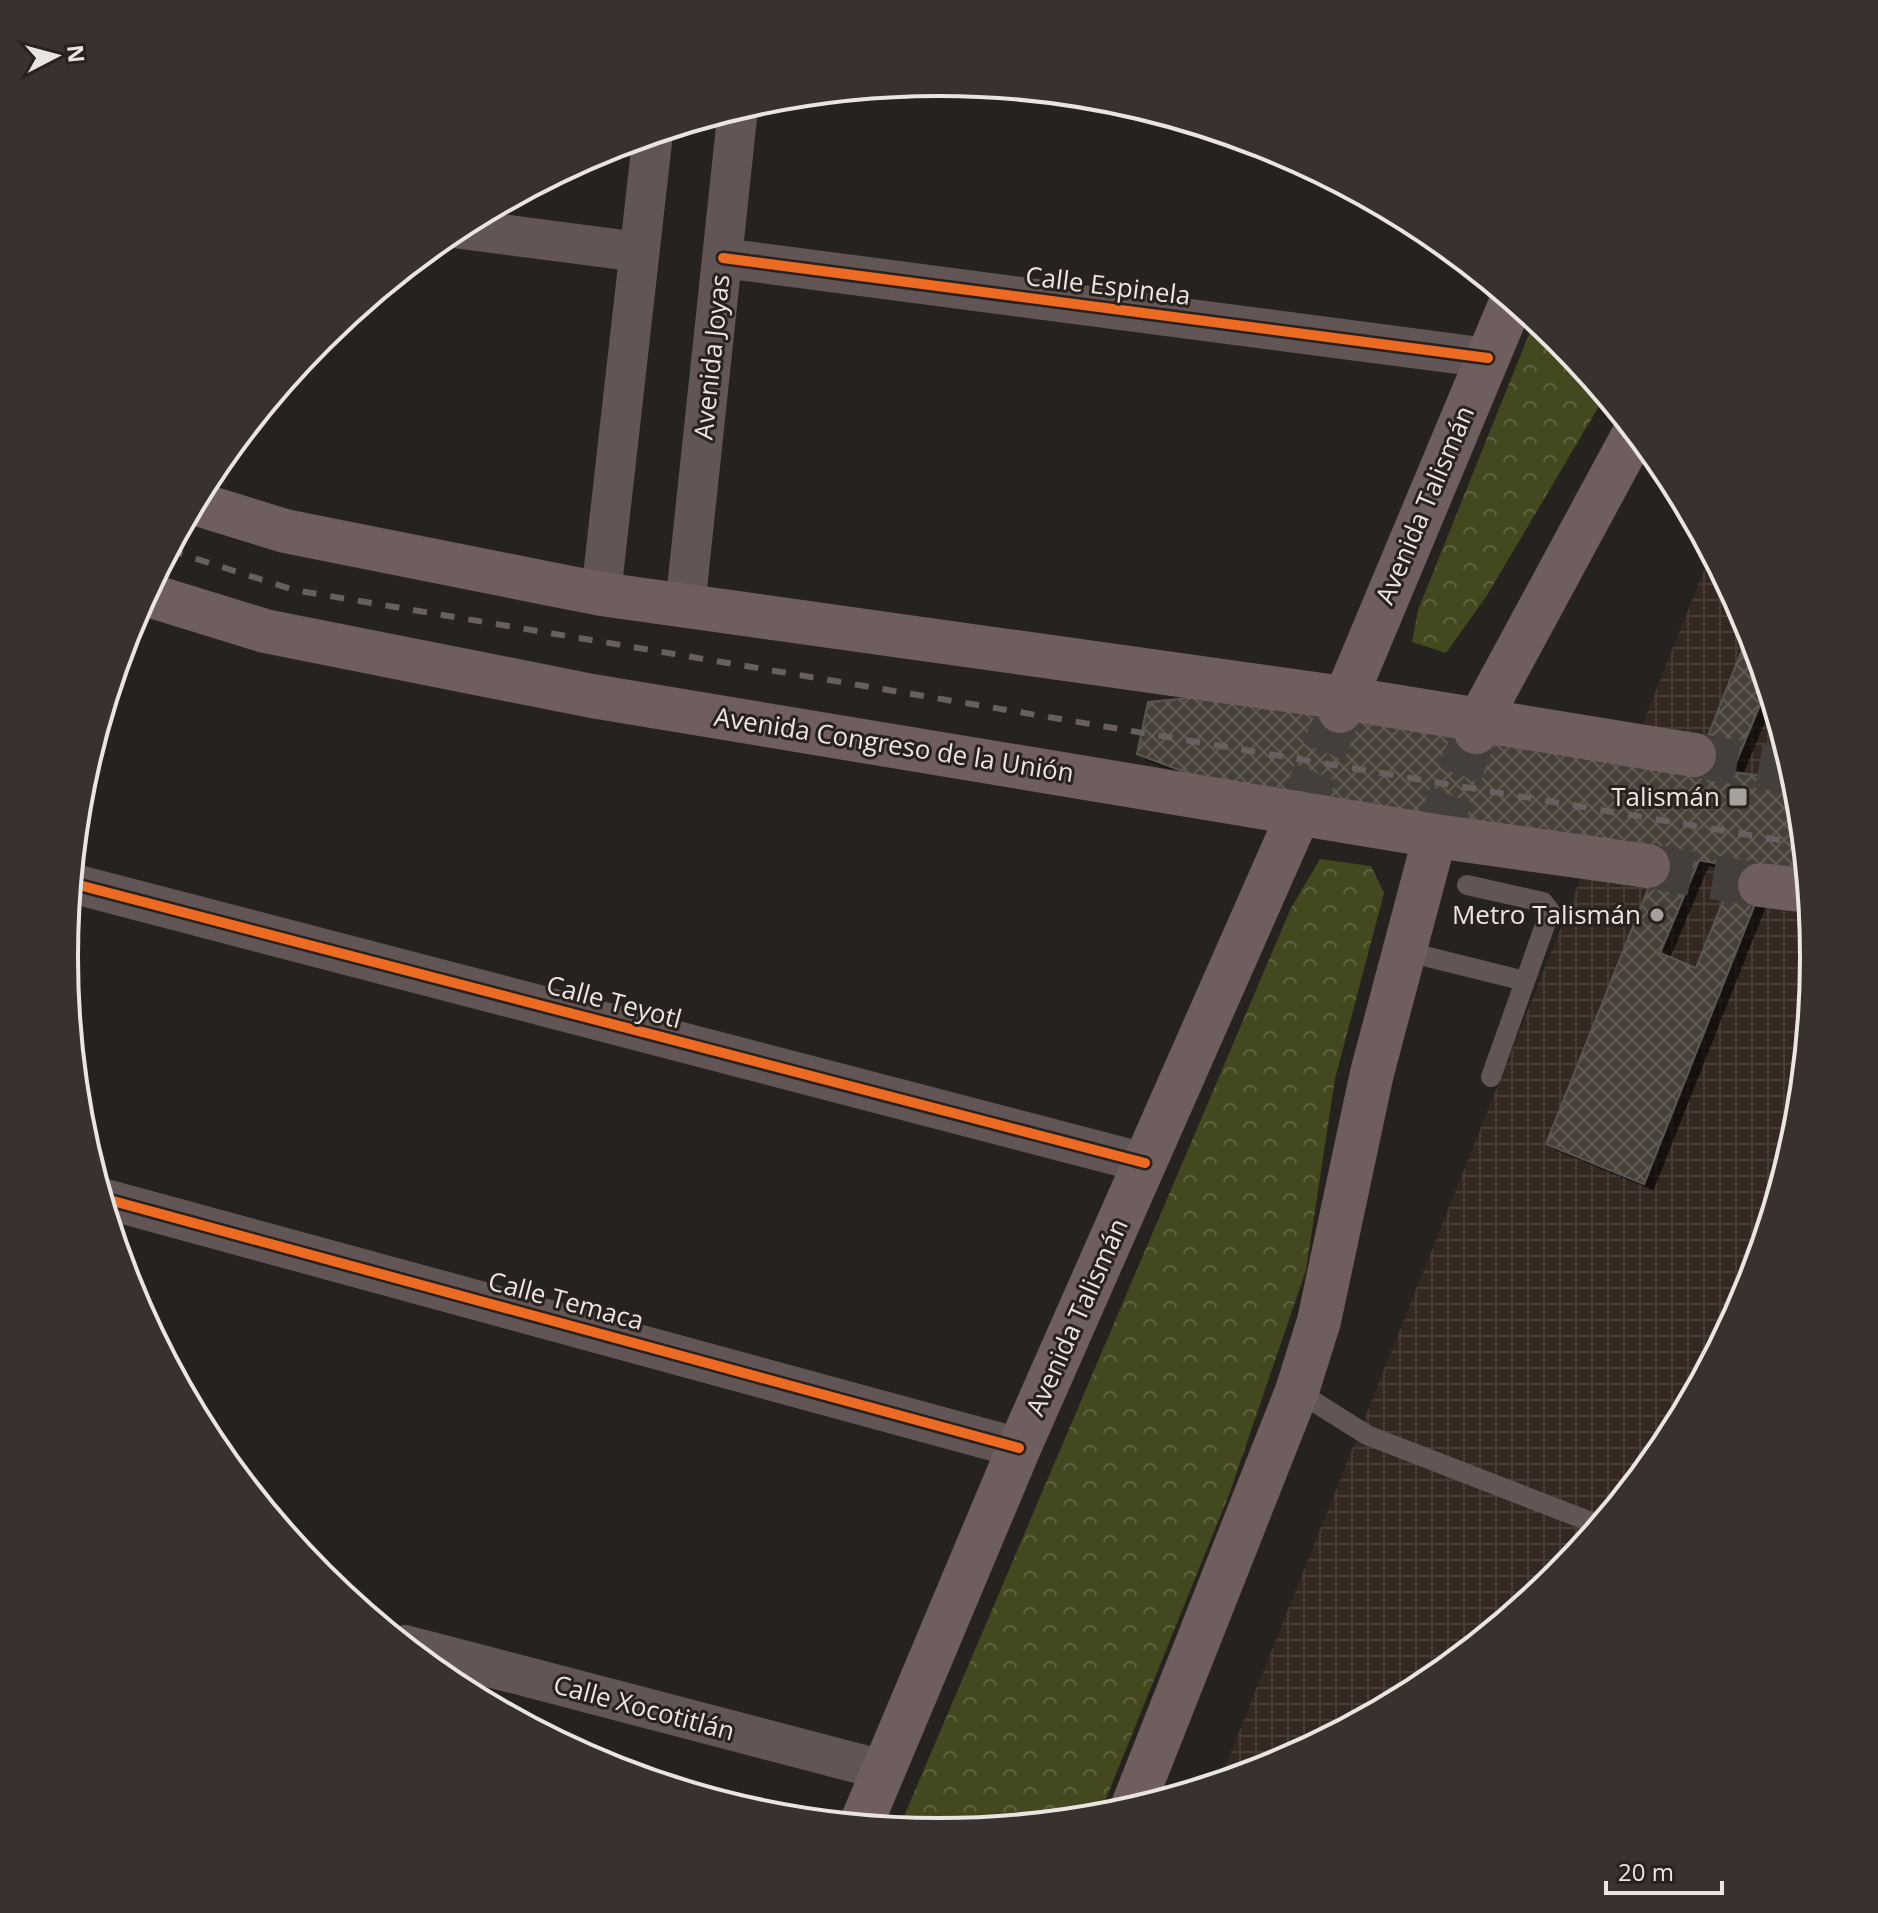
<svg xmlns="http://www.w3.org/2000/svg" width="1878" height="1913" font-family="'Open Sans',sans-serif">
<defs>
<pattern id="industrial-grid" width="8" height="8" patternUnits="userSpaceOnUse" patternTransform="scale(2)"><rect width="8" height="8" fill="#342821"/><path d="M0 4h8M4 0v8" fill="none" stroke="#483d36"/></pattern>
<pattern id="forest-crowns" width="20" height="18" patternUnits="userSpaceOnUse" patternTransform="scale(2)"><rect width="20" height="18" fill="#43481e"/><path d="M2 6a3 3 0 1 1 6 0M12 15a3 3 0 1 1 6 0" fill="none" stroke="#5e623e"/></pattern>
<pattern id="building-cross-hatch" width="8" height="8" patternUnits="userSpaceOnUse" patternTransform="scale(2)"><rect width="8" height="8" fill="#464037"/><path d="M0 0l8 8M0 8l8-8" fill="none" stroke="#615b54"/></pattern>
<filter id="shadow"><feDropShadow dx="9" dy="5" stdDeviation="0" flood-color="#0009"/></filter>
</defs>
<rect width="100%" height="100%" fill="#262220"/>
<path fill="url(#industrial-grid)" d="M 1711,553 L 1748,622 L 1797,786 L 1814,957 L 1797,1128 L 1747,1292 L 1666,1443 L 1557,1576 L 1425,1684 L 1273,1765 L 1219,1782 Z"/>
<path fill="url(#forest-crowns)" d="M 1535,319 L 1558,338 L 1605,396 L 1486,597 L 1446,653 L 1412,642 L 1418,610 Z
M 1320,859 L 1371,866 L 1384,893 L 1335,1079 L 1306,1270 L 1230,1492 L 1099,1816 L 939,1831 L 899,1828 L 1291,908 Z"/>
<path fill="url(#building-cross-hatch)" stroke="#595654" stroke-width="2" fill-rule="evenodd" filter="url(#shadow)" d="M 1750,630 L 1767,688 L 1732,772 L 1771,777 L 1785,745 L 1797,786 L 1806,877 L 1768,871 L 1644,1184 L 1546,1144 L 1662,854 L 1219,785 L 1137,754 L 1148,702 L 1233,694 L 1696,766 ZM 1699,860 L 1737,867 L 1696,968 L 1660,953 Z"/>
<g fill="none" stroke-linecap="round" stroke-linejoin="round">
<path stroke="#443f3d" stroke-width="44" stroke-dasharray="44 22" stroke-linecap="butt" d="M 1694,755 L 1793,772
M 1299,813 L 1340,711
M 1435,836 L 1476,732
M 1648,866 L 1760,885"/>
<path stroke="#625555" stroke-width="20" d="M 1467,885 L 1543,902 L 1550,911 L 1491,1077
M 1404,951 L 1525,981
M 1297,1391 L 1367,1435 L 1599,1525"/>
<path stroke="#625555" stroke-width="40" d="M 454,228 L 639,252
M 723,258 L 1488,358
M 601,594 L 653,133
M 685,607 L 738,108
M 71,883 L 1145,1163
M 102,1198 L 1019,1448
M 405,1645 L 883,1770"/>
<path stroke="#6f5e5e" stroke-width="44" d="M 194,503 L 285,531 L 601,594 L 1344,698 L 1694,755
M 145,594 L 265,631 L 592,696 L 1435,836 L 1648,866
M 1340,711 L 1512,300
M 1476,732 L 1480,719 L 1635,432
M 1760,885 L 1808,891
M 1132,1808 L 1297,1391 L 1319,1321 L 1372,1073 L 1435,836
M 861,1824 L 1019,1448 L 1299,813"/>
<path stroke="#685f5f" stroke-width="6" stroke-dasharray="14 14" stroke-linecap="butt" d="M 169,550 L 294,590 L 1803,844"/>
<g stroke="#29211d" stroke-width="15">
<path id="cycleway" d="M 723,258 L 1488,358
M 71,883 L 1145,1163
M 102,1198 L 1019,1448"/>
</g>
<use href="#cycleway" stroke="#ed6a23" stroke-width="10"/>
</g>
<g fill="#a6a19e" stroke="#29211d" stroke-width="3">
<rect x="1728" y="787" width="20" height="20" rx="4"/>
<circle cx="1657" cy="915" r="8"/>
</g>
<g text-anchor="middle" stroke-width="6" stroke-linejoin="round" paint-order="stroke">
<g font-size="26" fill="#ebe5e2" stroke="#29211d">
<text transform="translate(1108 286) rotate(7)" y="9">Calle Espinela</text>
<text transform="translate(712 357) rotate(-84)" y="9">Avenida Joyas</text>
<text transform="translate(1425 505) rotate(-67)" y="9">Avenida Talismán</text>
<text transform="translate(894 745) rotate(9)" y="9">Avenida Congreso de la Unión</text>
<text transform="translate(614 1002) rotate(15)" y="9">Calle Teyotl</text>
<text transform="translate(566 1301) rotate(15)" y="9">Calle Temaca</text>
<text transform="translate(1077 1317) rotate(-66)" y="9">Avenida Talismán</text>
<text transform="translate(644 1708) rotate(15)" y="9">Calle Xocotitlán</text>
</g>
<g font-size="26" fill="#ebe5e2" stroke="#29211d" text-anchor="end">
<text x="1720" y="806">Talismán</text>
<text x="1641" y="924">Metro Talismán</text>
</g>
</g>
<path d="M0 0H1878V1913H0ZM78 957a861 861 0 1 1 1722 0a861 861 0 1 1-1722 0Z" fill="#39312d" fill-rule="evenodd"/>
<path fill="none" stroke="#ebe5e2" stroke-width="4" d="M78 957a861 861 0 1 1 1722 0a861 861 0 1 1-1722 0Z"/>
<g transform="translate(56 56) rotate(84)" stroke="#29211d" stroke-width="6" paint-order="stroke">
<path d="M0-6L14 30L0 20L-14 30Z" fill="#ebe5e2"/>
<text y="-12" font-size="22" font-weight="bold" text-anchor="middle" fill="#ebe5e2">N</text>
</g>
<path d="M1606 1881v12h116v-12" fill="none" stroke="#ebe5e2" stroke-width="4"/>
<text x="1618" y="1881" font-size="24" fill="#ebe5e2" stroke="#29211d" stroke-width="6" paint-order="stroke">20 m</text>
</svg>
